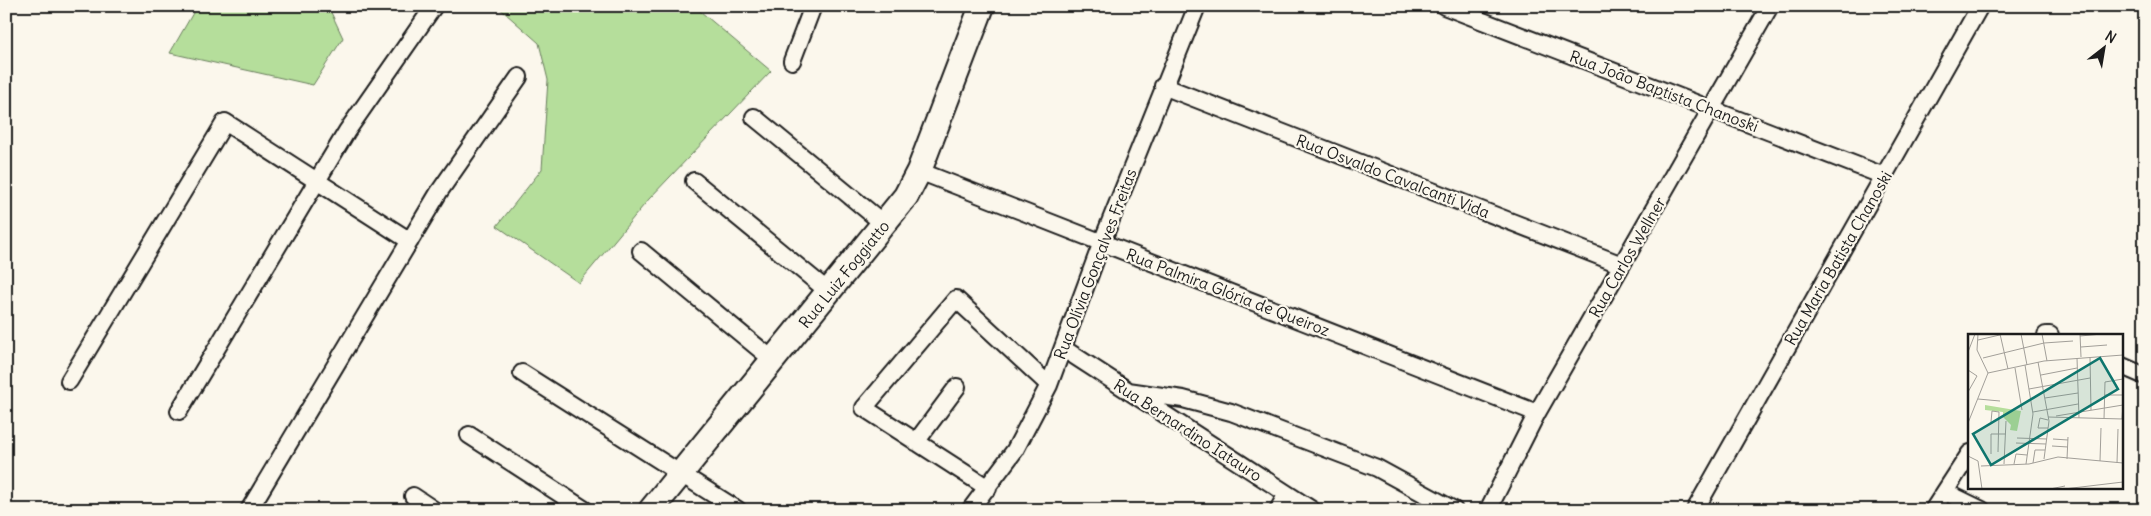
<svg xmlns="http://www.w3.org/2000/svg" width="2151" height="516" font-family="Delius,sans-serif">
<rect width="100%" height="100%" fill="#fbf7ec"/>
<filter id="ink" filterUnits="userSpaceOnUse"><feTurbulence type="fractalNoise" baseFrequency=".02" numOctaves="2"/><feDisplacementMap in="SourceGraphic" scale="10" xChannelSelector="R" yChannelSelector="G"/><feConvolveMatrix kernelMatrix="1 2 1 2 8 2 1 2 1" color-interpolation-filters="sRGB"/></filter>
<g filter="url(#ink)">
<path fill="#b5de9b" stroke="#687d5c" d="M 197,6 L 328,6 L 343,38 L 313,85 L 170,53 Z
M 497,6 L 694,6 L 771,71 L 649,199 L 579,283 L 497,226 L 542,169 L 548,80 L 539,43 Z"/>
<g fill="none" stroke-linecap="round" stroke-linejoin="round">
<g stroke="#1c1c1c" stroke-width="20">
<path id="street" d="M 1444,6 L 1884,176
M 792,61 L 813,6
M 1163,86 L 1622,265
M 754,117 L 884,224
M 919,171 L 1537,413
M 694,181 L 829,292
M 641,251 L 773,360
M 2046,335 L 2050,335
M 1064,349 L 1312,510
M 2122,366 L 2145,376
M 522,373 L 738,510
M 69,381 L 225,122 L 410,241
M 1128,391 L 1183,399 L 1231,412 L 1377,468 L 1454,510
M 179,411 L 347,131 L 434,6
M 469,435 L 585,510
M 916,442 L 957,387
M 988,488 L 864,408 L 956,299 L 1049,385
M 1945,492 L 1982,510
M 413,496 L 434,510
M 249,510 L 439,192 L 519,77
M 970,510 L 1015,450 L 1049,385 L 1102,242 L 1197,6
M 1278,510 L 1287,494
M 1488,510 L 1537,413 L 1770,6
M 1695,510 L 1980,6
M 1933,510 L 1970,453"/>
</g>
<g stroke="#1c1c1c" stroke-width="28">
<path id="secondary" d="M 651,510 L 906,196 L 919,171 L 982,6"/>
</g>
<use href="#street" stroke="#fbf7ec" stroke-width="16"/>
<use href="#secondary" stroke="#fbf7ec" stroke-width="24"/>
</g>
</g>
<g text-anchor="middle" stroke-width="4.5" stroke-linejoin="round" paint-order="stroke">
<g font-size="16" fill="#1c1c1c" stroke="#fbf7ec">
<text transform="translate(1664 91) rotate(21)" y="6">Rua João Baptista Chanoski</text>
<text transform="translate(1393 176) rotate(21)" y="6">Rua Osvaldo Cavalcanti Vida</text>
<text transform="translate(1627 257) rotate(-60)" y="6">Rua Carlos Wellner</text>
<text transform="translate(1838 258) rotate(-60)" y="6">Rua Maria Batista Chanoski</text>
<text transform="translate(1095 264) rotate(-69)" y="6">Rua Olívia Gonçalves Freitas</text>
<text transform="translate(844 274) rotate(-51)" y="6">Rua Luiz Foggiatto</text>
<text transform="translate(1228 292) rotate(21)" y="6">Rua Palmira Glória de Queiroz</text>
<text transform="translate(1188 430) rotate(33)" y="6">Rua Bernardino Iatauro</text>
</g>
</g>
<g transform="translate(1968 334)">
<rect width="155" height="155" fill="#fbf7ec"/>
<path d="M 17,71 L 53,77 L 49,97 L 42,96 L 43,91 L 35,83 L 35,78 L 17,76 Z" fill="#b5de9b"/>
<path fill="none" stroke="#a29f99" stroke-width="1" d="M 32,0 L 40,35M 53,0 L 59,31M 74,0 L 79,27M 112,0 L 113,23M 112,2 L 134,0M 10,6 L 36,0M 113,13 L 139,11M 0,18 L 7,0M 122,23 L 123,76M 15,24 L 76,9 L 105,7M 109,24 L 111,84M 70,28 L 81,87 L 76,125M 57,31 L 65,80 L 58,130M 47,34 L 54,76M 0,36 L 9,42 L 0,58M 20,39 L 76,27 L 155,21M 73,41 L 109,34M 61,55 L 122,44M 137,61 L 155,61M 77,64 L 110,59M 10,65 L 32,67M 65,78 L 110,70M 88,82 L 155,71M 80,83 L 155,85M 136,85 L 137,48 L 155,45M 154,85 L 155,70M 80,86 L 72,84 L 70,94 L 80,94M 23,88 L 24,77 L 31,78 L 30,118M 0,89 L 20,39 L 9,16 L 10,0M 49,104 L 79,105M 85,105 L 100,106M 48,109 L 78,110M 84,112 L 100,113M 23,120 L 23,100 L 38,100M 0,122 L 10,127 L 14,155M 99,125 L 100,103M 132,127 L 133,94M 65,129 L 67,116 L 77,116M 149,129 L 150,95M 36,130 L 38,87M 46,130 L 48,120 L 59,121M 13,132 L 61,130 L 90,123 L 155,129M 82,155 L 97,152M 96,155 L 155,148"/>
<path fill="#0f766e" fill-opacity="0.15" stroke="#0f766e" stroke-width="2.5" d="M 132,24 L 150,55 L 23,131 L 5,100 Z"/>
<rect width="155" height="155" fill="none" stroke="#1c1c1c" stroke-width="2.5"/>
</g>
<rect width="2151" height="516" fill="none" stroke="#fbf7ec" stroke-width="25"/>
<rect x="12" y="12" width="2126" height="491" fill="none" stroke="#1c1c1c" stroke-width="2" filter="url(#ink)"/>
<g transform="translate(2104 48) rotate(31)" stroke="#fbf7ec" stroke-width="4" paint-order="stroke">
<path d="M0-4L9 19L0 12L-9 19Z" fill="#1c1c1c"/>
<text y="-8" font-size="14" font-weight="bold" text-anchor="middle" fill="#1c1c1c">N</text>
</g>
</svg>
